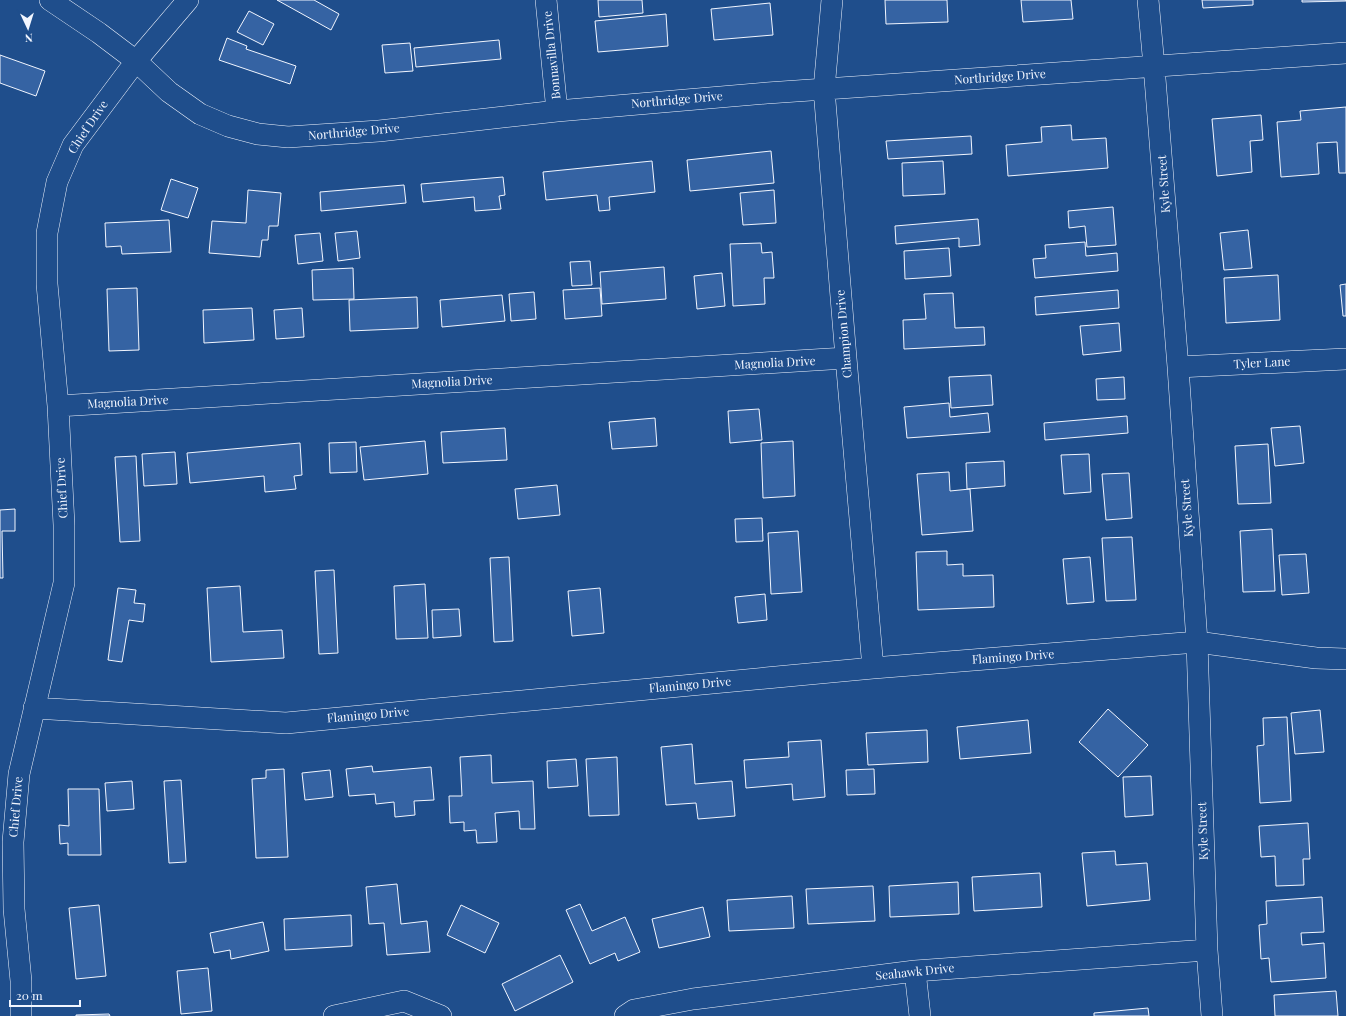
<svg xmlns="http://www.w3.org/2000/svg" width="1346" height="1016" font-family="'Playfair Display',serif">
<rect width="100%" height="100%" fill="#1f4e8c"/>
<path fill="#3563a3" stroke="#f2f6ff" d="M 277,0 L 314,0 L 339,14 L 331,30 Z
M 598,0 L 642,0 L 643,13 L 599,17 Z
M 885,0 L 947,0 L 948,22 L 886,24 Z
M 1021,0 L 1071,0 L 1073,19 L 1023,22 Z
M 1202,0 L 1253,0 L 1253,5 L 1203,8 Z
M 1302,0 L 1346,0 L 1346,1 L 1302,2 Z
M 770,3 L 773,35 L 714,40 L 711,9 Z
M 249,11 L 274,24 L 263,45 L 237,32 Z
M 666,14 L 668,46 L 598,52 L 595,21 Z
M 227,38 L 247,46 L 246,49 L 296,66 L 290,84 L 219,60 Z
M 499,40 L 501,59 L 416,67 L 414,48 Z
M 410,43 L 413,71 L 385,73 L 382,45 Z
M 0,55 L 45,71 L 36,96 L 0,83 Z
M 1346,107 L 1346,173 L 1339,173 L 1337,142 L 1317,143 L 1319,174 L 1281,177 L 1277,122 L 1301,120 L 1300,111 Z
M 1261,115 L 1263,140 L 1250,141 L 1252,172 L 1217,176 L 1212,119 Z
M 1071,125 L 1072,140 L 1106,138 L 1108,168 L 1008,176 L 1006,145 L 1042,142 L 1041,127 Z
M 971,136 L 972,154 L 888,159 L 886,141 Z
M 771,151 L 774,183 L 690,191 L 687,160 Z
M 652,161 L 655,192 L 609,197 L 610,210 L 599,211 L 597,195 L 546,200 L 543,172 Z
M 943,161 L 945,194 L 903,196 L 902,163 Z
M 503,177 L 505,195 L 499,196 L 501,209 L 475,211 L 474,197 L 423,202 L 421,184 Z
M 171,179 L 198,188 L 188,218 L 161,210 Z
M 404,185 L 406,203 L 321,211 L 320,192 Z
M 248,190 L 281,193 L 278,226 L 269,226 L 268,240 L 262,240 L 260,257 L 209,253 L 212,221 L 246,223 Z
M 774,190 L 776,223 L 743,225 L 740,193 Z
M 1113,207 L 1116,245 L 1087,247 L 1085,226 L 1069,228 L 1068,211 Z
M 978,219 L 980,245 L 959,247 L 959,238 L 896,244 L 895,226 Z
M 169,220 L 171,252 L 122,254 L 121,246 L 106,247 L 105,223 Z
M 1248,230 L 1252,268 L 1224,270 L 1220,233 Z
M 357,231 L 360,258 L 338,261 L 335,233 Z
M 320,233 L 323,261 L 298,264 L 295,235 Z
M 1085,242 L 1086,256 L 1117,253 L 1118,271 L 1035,278 L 1033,259 L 1046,258 L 1045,245 Z
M 761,243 L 762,253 L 772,252 L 774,278 L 764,278 L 765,304 L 733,306 L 730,244 Z
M 949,248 L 951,276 L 905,279 L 904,251 Z
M 590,261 L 592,285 L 572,286 L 570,262 Z
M 664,267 L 666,299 L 602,304 L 600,272 Z
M 353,268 L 354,299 L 313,300 L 312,270 Z
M 722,273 L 725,306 L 697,309 L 694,276 Z
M 1278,275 L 1280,320 L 1226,323 L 1224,278 Z
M 1346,284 L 1346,316 L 1343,316 L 1340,285 Z
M 137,288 L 139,350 L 109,351 L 107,289 Z
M 600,288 L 602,316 L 565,319 L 563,290 Z
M 1118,290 L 1119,308 L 1036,315 L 1035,297 Z
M 534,292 L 536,319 L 511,321 L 509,294 Z
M 953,293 L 955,328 L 984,327 L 985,345 L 904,349 L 903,320 L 926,319 L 924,294 Z
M 502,295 L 505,321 L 442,327 L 440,300 Z
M 417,297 L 418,328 L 350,331 L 349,300 Z
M 252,308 L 254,340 L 204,343 L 203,310 Z
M 302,308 L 304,337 L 276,339 L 274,310 Z
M 1119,323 L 1121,351 L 1083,355 L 1080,326 Z
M 991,375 L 993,405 L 951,408 L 949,377 Z
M 1124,377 L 1125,399 L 1097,400 L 1096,379 Z
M 949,403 L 950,417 L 988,413 L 990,432 L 907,438 L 904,407 Z
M 759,409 L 762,440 L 730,443 L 728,411 Z
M 1127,416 L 1128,433 L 1045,440 L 1044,423 Z
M 655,418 L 657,446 L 612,449 L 609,422 Z
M 1300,426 L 1304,463 L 1275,466 L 1271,428 Z
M 505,428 L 507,460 L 443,463 L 441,432 Z
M 425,441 L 428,474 L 364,480 L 360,447 Z
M 793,441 L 795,496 L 763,498 L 761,443 Z
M 356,442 L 357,472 L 330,473 L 329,443 Z
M 300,443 L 302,475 L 294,476 L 296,489 L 265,492 L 264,476 L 190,483 L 187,453 Z
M 1268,444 L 1271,503 L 1238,504 L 1235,446 Z
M 175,452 L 177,484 L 144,486 L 142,454 Z
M 1089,454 L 1091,492 L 1064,494 L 1061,455 Z
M 136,456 L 140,541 L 120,542 L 115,457 Z
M 1004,461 L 1005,486 L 967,489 L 966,463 Z
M 949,472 L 950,491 L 970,489 L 973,531 L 922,535 L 917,474 Z
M 1129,473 L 1132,518 L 1106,520 L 1102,474 Z
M 557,485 L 560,515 L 518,519 L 515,489 Z
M 15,509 L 15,531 L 2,531 L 3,578 L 0,578 L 0,510 Z
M 762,518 L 763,541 L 736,542 L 735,519 Z
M 1272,529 L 1275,591 L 1243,592 L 1240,531 Z
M 798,531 L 802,592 L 771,594 L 768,533 Z
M 1132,537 L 1136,600 L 1106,601 L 1102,538 Z
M 947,551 L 947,565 L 963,564 L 963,576 L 993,575 L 994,607 L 918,610 L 916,552 Z
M 1306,554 L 1309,593 L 1282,595 L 1279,555 Z
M 509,557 L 513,641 L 494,642 L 490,558 Z
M 1090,557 L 1094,602 L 1067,604 L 1063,559 Z
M 334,570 L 338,653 L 319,654 L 315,571 Z
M 425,584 L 428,638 L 396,639 L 394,586 Z
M 240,586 L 243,632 L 282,630 L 284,658 L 211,662 L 207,588 Z
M 118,588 L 136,590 L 134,603 L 145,604 L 143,622 L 129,620 L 122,662 L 108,660 Z
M 600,588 L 604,633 L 572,636 L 568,591 Z
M 765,594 L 767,620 L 738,623 L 735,597 Z
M 459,609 L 461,636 L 433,638 L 432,610 Z
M 1108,709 L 1148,745 L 1118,777 L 1079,742 Z
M 1320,710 L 1324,752 L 1295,754 L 1291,713 Z
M 1287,717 L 1291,801 L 1260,803 L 1257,746 L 1264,745 L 1263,718 Z
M 1028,720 L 1031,753 L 960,759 L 957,727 Z
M 927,730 L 928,762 L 868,765 L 866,733 Z
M 821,740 L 825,797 L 793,800 L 792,784 L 746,788 L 744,760 L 789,757 L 788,742 Z
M 692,744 L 695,784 L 732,781 L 735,816 L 698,819 L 696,803 L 666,805 L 661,747 Z
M 491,755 L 492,783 L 533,781 L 535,829 L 520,829 L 519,811 L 495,813 L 497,842 L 477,843 L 476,830 L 464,831 L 464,822 L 450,823 L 449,796 L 462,796 L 460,757 Z
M 617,757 L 619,815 L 589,816 L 586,759 Z
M 576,759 L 578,786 L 548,788 L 547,761 Z
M 372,766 L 373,772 L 431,767 L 434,800 L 414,801 L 415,815 L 395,817 L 394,802 L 376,804 L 375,794 L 349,796 L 346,769 Z
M 284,769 L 288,857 L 256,858 L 252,779 L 266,778 L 266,770 Z
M 874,769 L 875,794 L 847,795 L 846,770 Z
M 330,770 L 333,797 L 305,800 L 302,773 Z
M 1151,776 L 1153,815 L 1125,817 L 1123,777 Z
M 181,780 L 186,862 L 169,863 L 164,781 Z
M 132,781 L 134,809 L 107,811 L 105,783 Z
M 68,789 L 99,789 L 101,855 L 68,855 L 68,843 L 60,844 L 59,825 L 69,826 Z
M 1308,823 L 1310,859 L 1303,859 L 1304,885 L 1276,886 L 1275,856 L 1261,857 L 1259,826 Z
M 1115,851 L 1116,865 L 1147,863 L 1150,900 L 1087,906 L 1082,853 Z
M 1040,873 L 1042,907 L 974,911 L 972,877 Z
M 958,882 L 959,914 L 890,917 L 889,886 Z
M 397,884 L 401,924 L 427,921 L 430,952 L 387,955 L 384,923 L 369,924 L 366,887 Z
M 873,886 L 875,921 L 808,924 L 806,889 Z
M 792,896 L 794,928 L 729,931 L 727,900 Z
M 1322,897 L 1324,932 L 1301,933 L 1302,945 L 1324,943 L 1326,978 L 1271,982 L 1269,958 L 1261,959 L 1259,925 L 1267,924 L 1266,901 Z
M 580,904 L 592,931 L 625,917 L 640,952 L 618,961 L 615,953 L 590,964 L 566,910 Z
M 99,905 L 106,976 L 76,979 L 69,908 Z
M 461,905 L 499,923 L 485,953 L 447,935 Z
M 703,907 L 710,937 L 659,948 L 652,919 Z
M 351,915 L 352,946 L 285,950 L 284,919 Z
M 263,922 L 269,951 L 231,959 L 230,950 L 214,953 L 210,933 Z
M 560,955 L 573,982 L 515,1011 L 502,984 Z
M 208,968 L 212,1011 L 181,1014 L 177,971 Z
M 1336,991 L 1338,1016 L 1275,1016 L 1274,995 Z
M 1148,1008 L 1149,1016 L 1094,1016 L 1094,1013 Z
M 109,1014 L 110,1016 L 76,1016 L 76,1015 Z"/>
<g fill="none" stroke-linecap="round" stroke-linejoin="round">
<g stroke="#f2f6ff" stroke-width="22">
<path id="street" d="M 50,0 L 99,33 L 136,61 L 169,92 L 200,114 L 228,126 L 258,134 L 288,137 L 379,131 L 557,111 L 767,93 L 1346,53
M 546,0 L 557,111
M 832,0 L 824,89 L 846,358 L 873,668
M 1148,0 L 1154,66 L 1178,367 L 1197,642 L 1207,950 L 1212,1016
M 1178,367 L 1346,359
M 58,406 L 846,358
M 34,708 L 286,723 L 873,668 L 1197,642 L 1316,658 L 1346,659
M 915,971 L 920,1016
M 21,1016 L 21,981 L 14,909 L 13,842 L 19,774 L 64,583 L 64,525 L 58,406 L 47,284 L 47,233 L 57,182 L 73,145 L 136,61 L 188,0
M 334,1016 L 404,1001 L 441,1016
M 625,1016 L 634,1010 L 693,999 L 915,971 L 1207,950"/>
</g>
<use href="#street" stroke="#1f4e8c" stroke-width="21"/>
</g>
<g text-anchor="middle" stroke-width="3" stroke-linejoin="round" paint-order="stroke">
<g font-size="12" fill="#f2f6ff" stroke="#1f4e8c">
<text transform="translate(552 55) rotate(-96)" y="4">Bonnavilla Drive</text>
<text transform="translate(1000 77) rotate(-4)" y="4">Northridge Drive</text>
<text transform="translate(677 100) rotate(-5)" y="4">Northridge Drive</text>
<text transform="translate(88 127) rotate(-56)" y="4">Chief Drive</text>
<text transform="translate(354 132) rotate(-5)" y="4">Northridge Drive</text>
<text transform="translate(1164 184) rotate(-94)" y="4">Kyle Street</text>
<text transform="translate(844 334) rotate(-95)" y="4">Champion Drive</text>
<text transform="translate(775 363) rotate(-3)" y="4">Magnolia Drive</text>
<text transform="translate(1262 363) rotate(-3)" y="4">Tyler Lane</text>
<text transform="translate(452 382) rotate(-3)" y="4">Magnolia Drive</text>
<text transform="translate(128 402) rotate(-3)" y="4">Magnolia Drive</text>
<text transform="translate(62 488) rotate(-93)" y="4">Chief Drive</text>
<text transform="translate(1187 508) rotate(-94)" y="4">Kyle Street</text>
<text transform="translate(1013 657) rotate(-4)" y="4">Flamingo Drive</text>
<text transform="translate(690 685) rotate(-5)" y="4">Flamingo Drive</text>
<text transform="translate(368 715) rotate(-5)" y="4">Flamingo Drive</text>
<text transform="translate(16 807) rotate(-85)" y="4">Chief Drive</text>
<text transform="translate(1203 831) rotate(-92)" y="4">Kyle Street</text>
<text transform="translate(915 972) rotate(-6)" y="4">Seahawk Drive</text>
</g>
</g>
<g transform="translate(28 28) rotate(176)" stroke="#1f4e8c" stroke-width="3" paint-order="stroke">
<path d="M0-3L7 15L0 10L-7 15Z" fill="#f2f6ff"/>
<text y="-6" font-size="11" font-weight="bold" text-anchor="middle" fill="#f2f6ff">N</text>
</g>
<path d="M10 1000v6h70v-6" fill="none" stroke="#f2f6ff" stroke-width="2"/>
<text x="16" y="1000" font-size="12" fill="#f2f6ff" stroke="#1f4e8c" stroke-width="3" paint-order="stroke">20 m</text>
</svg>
